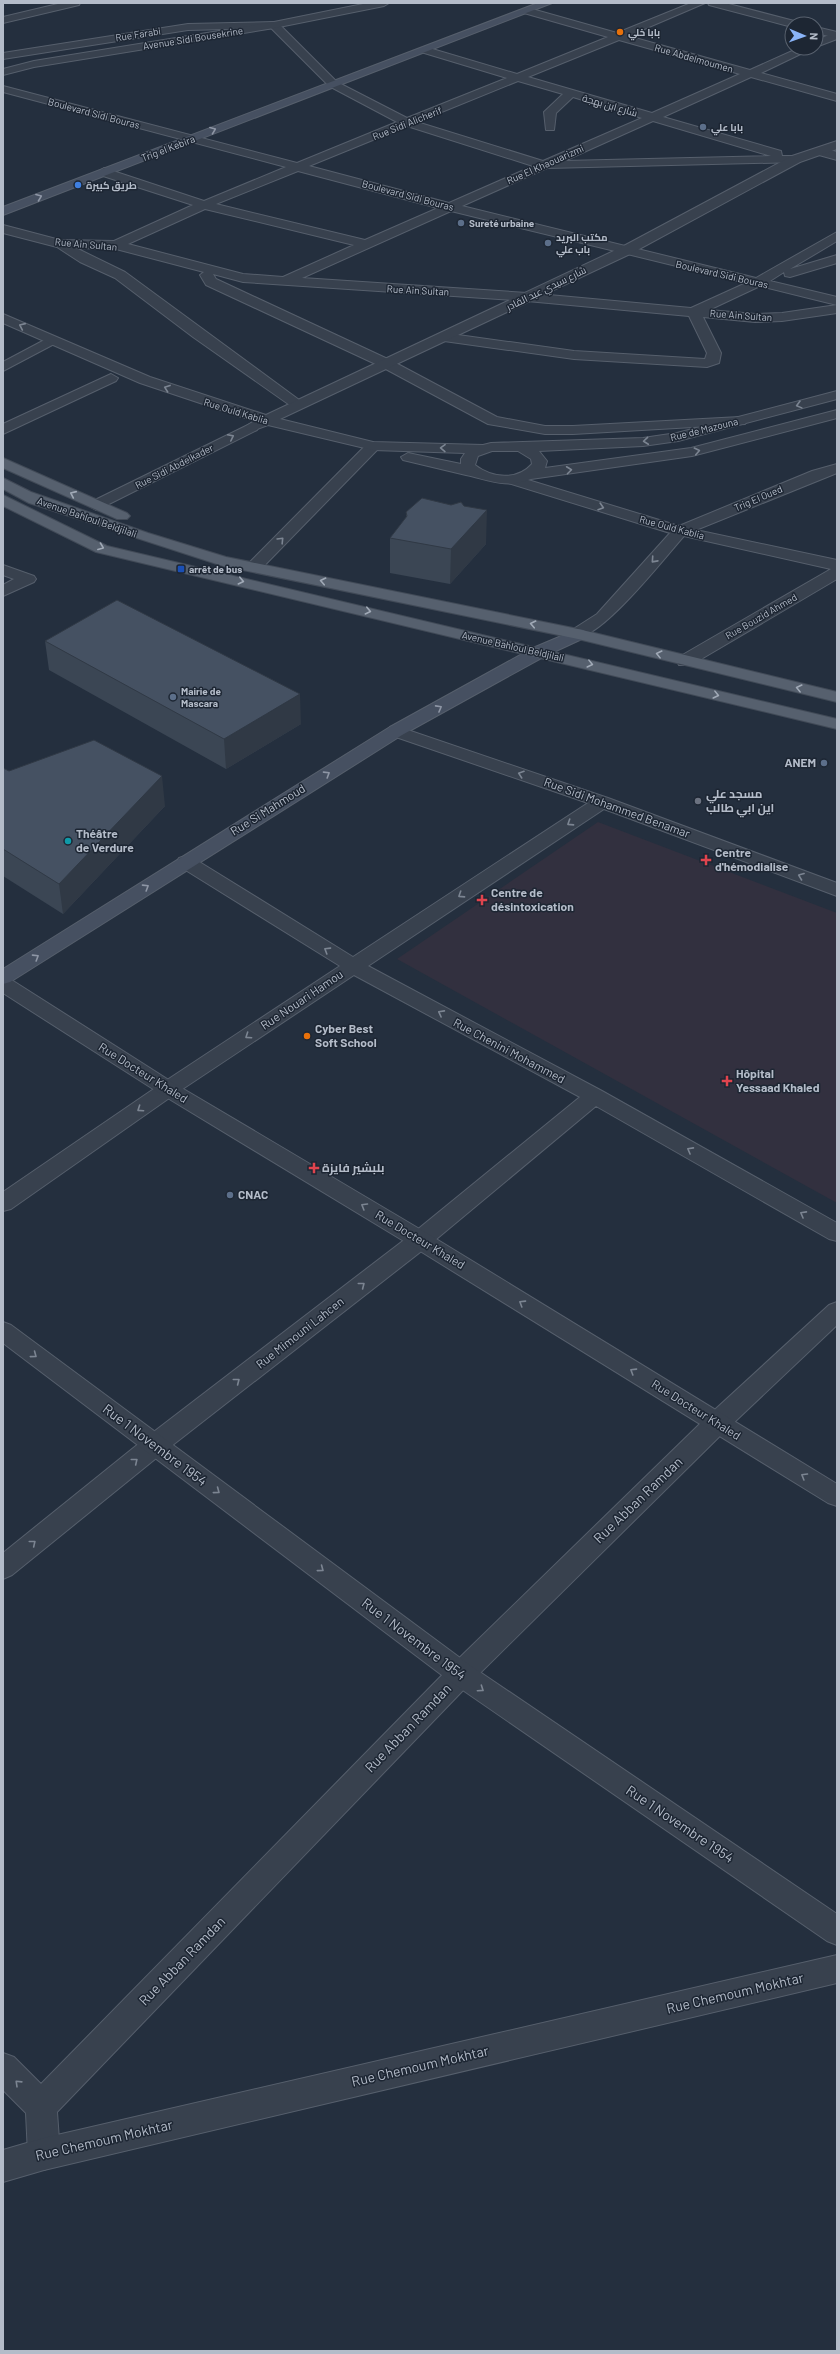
<svg xmlns="http://www.w3.org/2000/svg" width="840" height="2354" font-family="Barlow,Cairo,sans-serif">
<rect width="100%" height="100%" fill="#242f3e"/>
<path fill="#32303f" d="M 598,822 L 837,913 L 837,1203 L 397,959 Z"/>
<g fill="none" stroke-linecap="round" stroke-linejoin="round">
<g stroke="#565f6c" stroke-width="2">
<path id="service" d="M 52,336 L 58,340 L 56,343 L 3,371 L 3,362 Z"/>
</g>
<g stroke="#565f6c" stroke-width="2">
<path id="minor" d="M 62,3 L 80,3 L 79,5 L 3,23 L 3,17 Z
M 691,3 L 705,3 L 628,36 L 750,70 L 799,48 L 813,48 L 761,73 L 837,94 L 837,101 L 751,77 L 663,117 L 781,151 L 782,156 L 800,156 L 802,159 L 800,162 L 547,168 L 462,206 L 756,278 L 837,232 L 837,241 L 790,269 L 837,255 L 837,263 L 790,277 L 785,276 L 784,272 L 770,281 L 837,297 L 837,305 L 760,286 L 709,310 L 755,314 L 782,313 L 837,305 L 837,313 L 782,321 L 755,322 L 703,317 L 721,353 L 719,363 L 707,367 L 574,359 L 444,341 L 437,337 L 444,333 L 574,351 L 705,359 L 707,353 L 689,316 L 527,301 L 243,282 L 213,274 L 216,279 L 392,361 L 497,417 L 545,426 L 573,426 L 740,417 L 745,418 L 747,421 L 745,424 L 573,434 L 545,434 L 488,424 L 382,367 L 206,285 L 200,275 L 204,272 L 116,249 L 76,248 L 125,272 L 306,405 L 299,409 L 294,408 L 193,337 L 115,278 L 80,262 L 57,247 L 3,233 L 3,225 L 60,240 L 114,241 L 193,205 L 100,175 L 98,172 L 104,168 L 204,201 L 286,167 L 3,92 L 3,86 L 297,163 L 397,122 L 329,86 L 271,28 L 188,30 L 3,59 L 3,53 L 188,24 L 274,22 L 278,23 L 337,82 L 407,118 L 507,78 L 421,52 L 421,48 L 429,48 L 517,74 L 608,37 L 524,13 L 524,9 L 532,9 L 617,33 ZM 619,40 L 740,74 L 652,113 L 528,77 ZM 518,81 L 563,94 L 544,112 L 546,130 L 554,130 L 556,113 L 573,97 L 642,118 L 543,161 L 417,122 ZM 653,121 L 771,156 L 564,161 ZM 407,126 L 533,166 L 449,203 L 309,166 ZM 298,171 L 438,208 L 365,240 L 216,204 ZM 205,209 L 354,245 L 283,277 L 243,274 L 128,244 ZM 451,211 L 746,283 L 691,308 L 527,293 L 302,278 Z
M 837,32 L 837,39 L 816,47 L 816,40 Z
M 823,148 L 837,152 L 837,160 L 819,155 L 817,152 Z
M 111,374 L 118,378 L 116,381 L 3,434 L 3,424 Z
M 252,423 L 259,427 L 257,430 L 101,508 L 96,510 L 88,505 L 91,502 Z
M 373,442 L 380,446 L 378,449 L 260,570 L 248,570 L 246,567 L 248,564 L 368,443 Z
M 837,464 L 837,473 L 696,530 L 837,560 L 837,579 L 691,665 L 679,665 L 677,661 L 679,657 L 831,569 L 684,536 C 665,557 598,644 572,638 L 570,634 L 572,630 L 597,614 L 670,533 L 505,482 L 502,479 L 505,476 L 515,476 L 679,526 L 812,471 Z
M 3,565 L 34,576 L 36,579 L 34,582 L 3,596 L 3,585 L 14,579 L 3,575 Z
M 396,726 L 608,798 L 837,883 L 837,896 L 604,809 L 368,966 L 602,1091 L 837,1223 L 837,1241 L 829,1239 L 596,1106 L 428,1246 L 165,1451 L 12,1575 L 3,1579 L 3,1553 L 147,1437 L 412,1234 L 580,1097 L 354,975 L 175,1094 L 11,1209 L 3,1211 L 3,1192 L 161,1084 L 340,966 L 179,866 L 177,862 L 179,858 L 186,856 L 193,858 L 353,957 L 588,803 L 390,735 L 387,731 L 390,727 Z
M 837,1302 L 837,1325 L 726,1430 L 471,1682 L 57,2112 L 60,2154 L 55,2165 L 44,2170 L 33,2165 L 28,2154 L 26,2113 L 3,2090 L 3,2053 L 14,2057 L 41,2084 L 451,1666 L 708,1416 L 829,1305 Z"/>
</g>
<g stroke="#565f6c" stroke-width="2">
<path id="tertiary" d="M 368,3 L 389,3 L 384,6 L 274,28 L 34,67 L 3,75 L 3,69 L 34,61 L 274,22 Z
M 708,3 L 725,3 L 798,22 L 799,24 L 792,24 L 792,27 L 709,5 Z
M 816,27 L 837,32 L 837,38 L 816,33 Z
M 837,141 L 837,149 L 800,162 L 630,254 L 280,419 L 373,442 L 483,445 L 491,443 L 643,438 L 677,433 L 837,391 L 837,399 L 678,441 L 643,446 L 539,451 L 547,461 L 545,468 L 691,448 L 837,410 L 837,418 L 692,456 L 531,479 C 507,489 489,480 466,475 C 445,470 424,465 403,460 L 401,457 L 408,453 L 461,464 L 461,459 L 465,453 L 373,450 L 268,425 L 252,431 L 247,430 L 245,427 L 254,421 L 140,383 L 3,323 L 3,314 L 150,377 L 266,415 L 620,248 L 792,156 ZM 492,451 L 518,451 L 531,459 L 532,464 C 517,481 492,478 475,465 L 478,456 Z
M 3,978 L 10,979 L 175,1084 L 428,1234 L 837,1484 L 837,1506 L 828,1503 L 412,1246 L 161,1094 L 3,993 Z
M 3,1322 L 11,1325 L 471,1666 L 837,1914 L 837,1945 L 827,1941 L 451,1682 L 3,1343 Z
M 837,1955 L 837,1983 L 44,2170 L 3,2182 L 3,2150 L 44,2138 Z"/>
</g>
<g stroke="#565f6c" stroke-width="2">
<path id="secondary" d="M 538,3 L 552,3 L 3,215 L 3,207 Z
M 578,629 L 584,630 L 586,634 L 584,638 L 545,656 L 402,735 L 10,982 L 3,984 L 3,969 L 390,727 L 533,648 Z"/>
</g>
<g stroke="#414a57" stroke-width="2">
<path id="primary" d="M 3,458 L 127,513 L 130,516 L 127,519 L 117,519 L 3,468 Z
M 3,478 L 31,492 L 148,533 L 226,557 L 578,629 L 837,692 L 837,702 L 578,639 L 223,566 L 29,503 L 3,489 Z
M 3,495 L 107,546 L 837,719 L 837,729 L 96,552 L 3,506 Z"/>
</g>
<use href="#service" fill="#38414e" fill-rule="evenodd"/>
<use href="#minor" fill="#38414e" fill-rule="evenodd"/>
<use href="#tertiary" fill="#38414e" fill-rule="evenodd"/>
<use href="#secondary" fill="#465061" fill-rule="evenodd"/>
<use href="#primary" fill="#56606e" fill-rule="evenodd"/>
</g>
<path fill="#3b4654" d="M 406,512 L 486,544 L 450,584 L 390,573 L 390,538 L 406,518 Z
M 45,641 L 301,724 L 226,769 L 49,670 Z
M 3,768 L 9,771 L 165,806 L 63,914 L 3,876 Z"/>
<path fill="#303945" d="M 487,510 L 486,544 L 450,584 L 451,549 Z
M 300,694 L 301,724 L 226,769 L 224,739 Z
M 162,776 L 165,806 L 63,914 L 59,884 Z"/>
<path fill="#455162" stroke="#303945" d="M 422,498 L 451,505 L 461,502 L 464,506 L 487,510 L 451,549 L 390,538 L 407,516 L 406,512 Z
M 117,600 L 300,694 L 224,739 L 45,641 Z
M 94,740 L 162,776 L 59,884 L 3,849 L 3,768 L 9,771 Z"/>
<defs><path id="oneway-chevron" d="M-2-3.5L2.5 0L-2 3.5" fill="none" stroke-width="1.6" stroke-linecap="round" stroke-linejoin="round"/></defs>
<g stroke="#8e96a5">
<use href="#oneway-chevron" transform="translate(213 130) rotate(-21)"/>
<use href="#oneway-chevron" transform="translate(39 197) rotate(-21)"/>
<use href="#oneway-chevron" transform="translate(439 708) rotate(-29)"/>
<use href="#oneway-chevron" transform="translate(327 774) rotate(-32)"/>
<use href="#oneway-chevron" transform="translate(146 887) rotate(-32)"/>
<use href="#oneway-chevron" transform="translate(36 957) rotate(-32)"/>
</g>
<g stroke="#7c8592">
<use href="#oneway-chevron" transform="translate(22 326) rotate(-156)"/>
<use href="#oneway-chevron" transform="translate(167 388) rotate(-160)"/>
<use href="#oneway-chevron" transform="translate(799 405) rotate(165)"/>
<use href="#oneway-chevron" transform="translate(231 437) rotate(-27)"/>
<use href="#oneway-chevron" transform="translate(646 441) rotate(174)"/>
<use href="#oneway-chevron" transform="translate(443 448) rotate(-179)"/>
<use href="#oneway-chevron" transform="translate(697 451) rotate(-12)"/>
<use href="#oneway-chevron" transform="translate(569 470) rotate(-7)"/>
<use href="#oneway-chevron" transform="translate(601 507) rotate(17)"/>
<use href="#oneway-chevron" transform="translate(281 540) rotate(-46)"/>
<use href="#oneway-chevron" transform="translate(654 560) rotate(132)"/>
<use href="#oneway-chevron" transform="translate(521 774) rotate(-161)"/>
<use href="#oneway-chevron" transform="translate(570 823) rotate(147)"/>
<use href="#oneway-chevron" transform="translate(801 876) rotate(-159)"/>
<use href="#oneway-chevron" transform="translate(461 895) rotate(147)"/>
<use href="#oneway-chevron" transform="translate(327 950) rotate(-148)"/>
<use href="#oneway-chevron" transform="translate(441 1013) rotate(-152)"/>
<use href="#oneway-chevron" transform="translate(248 1036) rotate(146)"/>
<use href="#oneway-chevron" transform="translate(140 1109) rotate(146)"/>
<use href="#oneway-chevron" transform="translate(690 1150) rotate(-151)"/>
<use href="#oneway-chevron" transform="translate(364 1206) rotate(-149)"/>
<use href="#oneway-chevron" transform="translate(803 1214) rotate(-151)"/>
<use href="#oneway-chevron" transform="translate(362 1285) rotate(-38)"/>
<use href="#oneway-chevron" transform="translate(522 1303) rotate(-148)"/>
<use href="#oneway-chevron" transform="translate(34 1355) rotate(37)"/>
<use href="#oneway-chevron" transform="translate(633 1371) rotate(-148)"/>
<use href="#oneway-chevron" transform="translate(237 1381) rotate(-38)"/>
<use href="#oneway-chevron" transform="translate(135 1461) rotate(-39)"/>
<use href="#oneway-chevron" transform="translate(804 1476) rotate(-149)"/>
<use href="#oneway-chevron" transform="translate(217 1491) rotate(37)"/>
<use href="#oneway-chevron" transform="translate(33 1543) rotate(-39)"/>
<use href="#oneway-chevron" transform="translate(321 1569) rotate(37)"/>
<use href="#oneway-chevron" transform="translate(481 1689) rotate(34)"/>
<use href="#oneway-chevron" transform="translate(18 2083) rotate(-136)"/>
</g>
<g stroke="#a1aab7">
<use href="#oneway-chevron" transform="translate(73 494) rotate(-156)"/>
<use href="#oneway-chevron" transform="translate(101 547) rotate(21)"/>
<use href="#oneway-chevron" transform="translate(241 581) rotate(13)"/>
<use href="#oneway-chevron" transform="translate(323 581) rotate(-168)"/>
<use href="#oneway-chevron" transform="translate(368 611) rotate(13)"/>
<use href="#oneway-chevron" transform="translate(533 624) rotate(-168)"/>
<use href="#oneway-chevron" transform="translate(659 654) rotate(-166)"/>
<use href="#oneway-chevron" transform="translate(590 664) rotate(14)"/>
<use href="#oneway-chevron" transform="translate(799 688) rotate(-166)"/>
<use href="#oneway-chevron" transform="translate(716 695) rotate(14)"/>
</g>
<g fill="#e8710a" stroke="#1d2633" stroke-width="1.5">
<circle cx="620" cy="32" r="4"/>
<circle cx="307" cy="1036" r="4"/>
</g>
<g fill="#5c6f8a" stroke="#1d2633" stroke-width="1.5">
<circle cx="703" cy="127" r="4"/>
<circle cx="461" cy="223" r="4"/>
<circle cx="548" cy="243" r="4"/>
<circle cx="173" cy="697" r="4"/>
<circle cx="824" cy="763" r="4"/>
<circle cx="230" cy="1195" r="4"/>
</g>
<circle fill="#3f7fe0" stroke="#1d2633" stroke-width="1.5" cx="78" cy="185" r="4"/>
<rect fill="#1a4fb4" stroke="#1d2633" stroke-width="1.5" x="177" y="565" width="8" height="8" rx="2"/>
<circle fill="#6b7280" stroke="#1d2633" stroke-width="1.5" cx="698" cy="801" r="4"/>
<circle fill="#0f9aa8" stroke="#1d2633" stroke-width="1.5" cx="68" cy="841" r="4"/>
<g fill="#e0444e" stroke="#1d2633" stroke-width="1.5">
<path d="M704 854h4v4h4v4h-4v4h-4v-4h-4v-4h4z"/>
<path d="M480 894h4v4h4v4h-4v4h-4v-4h-4v-4h4z"/>
<path d="M725 1075h4v4h4v4h-4v4h-4v-4h-4v-4h4z"/>
<path d="M312 1162h4v4h4v4h-4v4h-4v-4h-4v-4h4z"/>
</g>
<g text-anchor="middle" stroke-width="3" stroke-linejoin="round" paint-order="stroke">
<g font-size="10" font-weight="bold" fill="#b4bcc9" stroke="#1d2633" text-anchor="start">
<text x="628" y="36">بابا خلي</text>
<text x="711" y="131">بابا علي</text>
<text x="86" y="189">طريق كبيرة</text>
<text x="469" y="227">Sureté urbaine</text>
<text x="556" y="241">مكتب البريد<tspan x="556" dy="12">باب علي</tspan></text>
<text x="189" y="573">arrêt de bus</text>
<text x="181" y="695">Mairie de<tspan x="181" dy="12">Mascara</tspan></text>
</g>
<g font-size="10" fill="#b4bcc9" stroke="#1d2633">
<text transform="translate(138 34) rotate(-9)" y="4">Rue Farabi</text>
<text transform="translate(193 38) rotate(-9)" y="4">Avenue Sidi Bousekrine</text>
<text transform="translate(694 58) rotate(16)" y="4">Rue Abdelmoumen</text>
<text transform="translate(610 105) rotate(16)" y="4">شارع ابن بهجة</text>
<text transform="translate(94 113) rotate(15)" y="4">Boulevard Sidi Bouras</text>
<text transform="translate(407 123) rotate(-22)" y="4">Rue Sidi Alicherif</text>
<text transform="translate(168 148) rotate(-21)" y="4">Trig el Kebira</text>
<text transform="translate(545 164) rotate(-24)" y="4">Rue El Khaouarizmi</text>
<text transform="translate(408 195) rotate(15)" y="4">Boulevard Sidi Bouras</text>
<text transform="translate(86 244) rotate(5)" y="4">Rue Ain Sultan</text>
<text transform="translate(722 274) rotate(13)" y="4">Boulevard Sidi Bouras</text>
<text transform="translate(546 288) rotate(-26)" y="4">شارع سيدي عبد القادر</text>
<text transform="translate(418 290) rotate(3)" y="4">Rue Ain Sultan</text>
<text transform="translate(741 315) rotate(4)" y="4">Rue Ain Sultan</text>
<text transform="translate(236 411) rotate(17)" y="4">Rue Ould Kablia</text>
<text transform="translate(704 429) rotate(-14)" y="4">Rue de Mazouna</text>
<text transform="translate(174 466) rotate(-27)" y="4">Rue Sidi Abdelkader</text>
<text transform="translate(758 498) rotate(-23)" y="4">Trig El Oued</text>
<text transform="translate(87 517) rotate(19)" y="4">Avenue Bahloul Beldjilali</text>
<text transform="translate(672 527) rotate(15)" y="4">Rue Ould Kablia</text>
<text transform="translate(761 616) rotate(-30)" y="4">Rue Bouzid Ahmed</text>
<text transform="translate(513 646) rotate(13)" y="4">Avenue Bahloul Beldjilali</text>
</g>
<g font-size="12" font-weight="bold" fill="#b4bcc9" stroke="#1d2633" text-anchor="start">
<text x="816" y="767" text-anchor="end">ANEM</text>
<text x="706" y="798">مسجد علي<tspan x="706" dy="14">اين ابي طالب</tspan></text>
<text x="76" y="838">Théâtre<tspan x="76" dy="14">de Verdure</tspan></text>
<text x="715" y="857">Centre<tspan x="715" dy="14">d'hémodialise</tspan></text>
<text x="491" y="897">Centre de<tspan x="491" dy="14">désintoxication</tspan></text>
<text x="315" y="1033">Cyber Best<tspan x="315" dy="14">Soft School</tspan></text>
<text x="736" y="1078">Hôpital<tspan x="736" dy="14">Yessaad Khaled</tspan></text>
<text x="322" y="1172">بلبشير فايزة</text>
<text x="238" y="1199">CNAC</text>
</g>
<g font-size="12" fill="#b4bcc9" stroke="#1d2633">
<text transform="translate(617 808) rotate(20)" y="4">Rue Sidi Mohammed Benamar</text>
<text transform="translate(268 810) rotate(-32)" y="4">Rue Si Mahmoud</text>
<text transform="translate(302 1000) rotate(-34)" y="4">Rue Nouari Hamou</text>
<text transform="translate(509 1051) rotate(28)" y="4">Rue Chenini Mohammed</text>
<text transform="translate(143 1073) rotate(32)" y="4">Rue Docteur Khaled</text>
<text transform="translate(420 1240) rotate(31)" y="4">Rue Docteur Khaled</text>
<text transform="translate(300 1333) rotate(-38)" y="4">Rue Mimouni Lahcen</text>
<text transform="translate(696 1410) rotate(32)" y="4">Rue Docteur Khaled</text>
</g>
<g font-size="14" fill="#b4bcc9" stroke="#1d2633">
<text transform="translate(155 1445) rotate(37)" y="5">Rue 1 Novembre 1954</text>
<text transform="translate(638 1500) rotate(-44)" y="5">Rue Abban Ramdan</text>
<text transform="translate(414 1639) rotate(37)" y="5">Rue 1 Novembre 1954</text>
<text transform="translate(408 1728) rotate(-46)" y="5">Rue Abban Ramdan</text>
<text transform="translate(680 1824) rotate(34)" y="5">Rue 1 Novembre 1954</text>
<text transform="translate(182 1961) rotate(-46)" y="5">Rue Abban Ramdan</text>
<text transform="translate(735 1993) rotate(-13)" y="5">Rue Chemoum Mokhtar</text>
<text transform="translate(420 2066) rotate(-13)" y="5">Rue Chemoum Mokhtar</text>
<text transform="translate(104 2140) rotate(-13)" y="5">Rue Chemoum Mokhtar</text>
</g>
</g>
<rect width="840" height="2354" fill="none" stroke="#b4bcc9" stroke-width="8"/>
<g transform="translate(804 36) rotate(92)"><circle r="19" fill="#1d2633" stroke="#59626f"/>
<path d="M0-3L7 15L0 10L-7 15Z" fill="#8ab4f8"/>
<text y="-6" font-size="11" font-weight="bold" text-anchor="middle" fill="#b4bcc9">N</text>
</g>
</svg>
